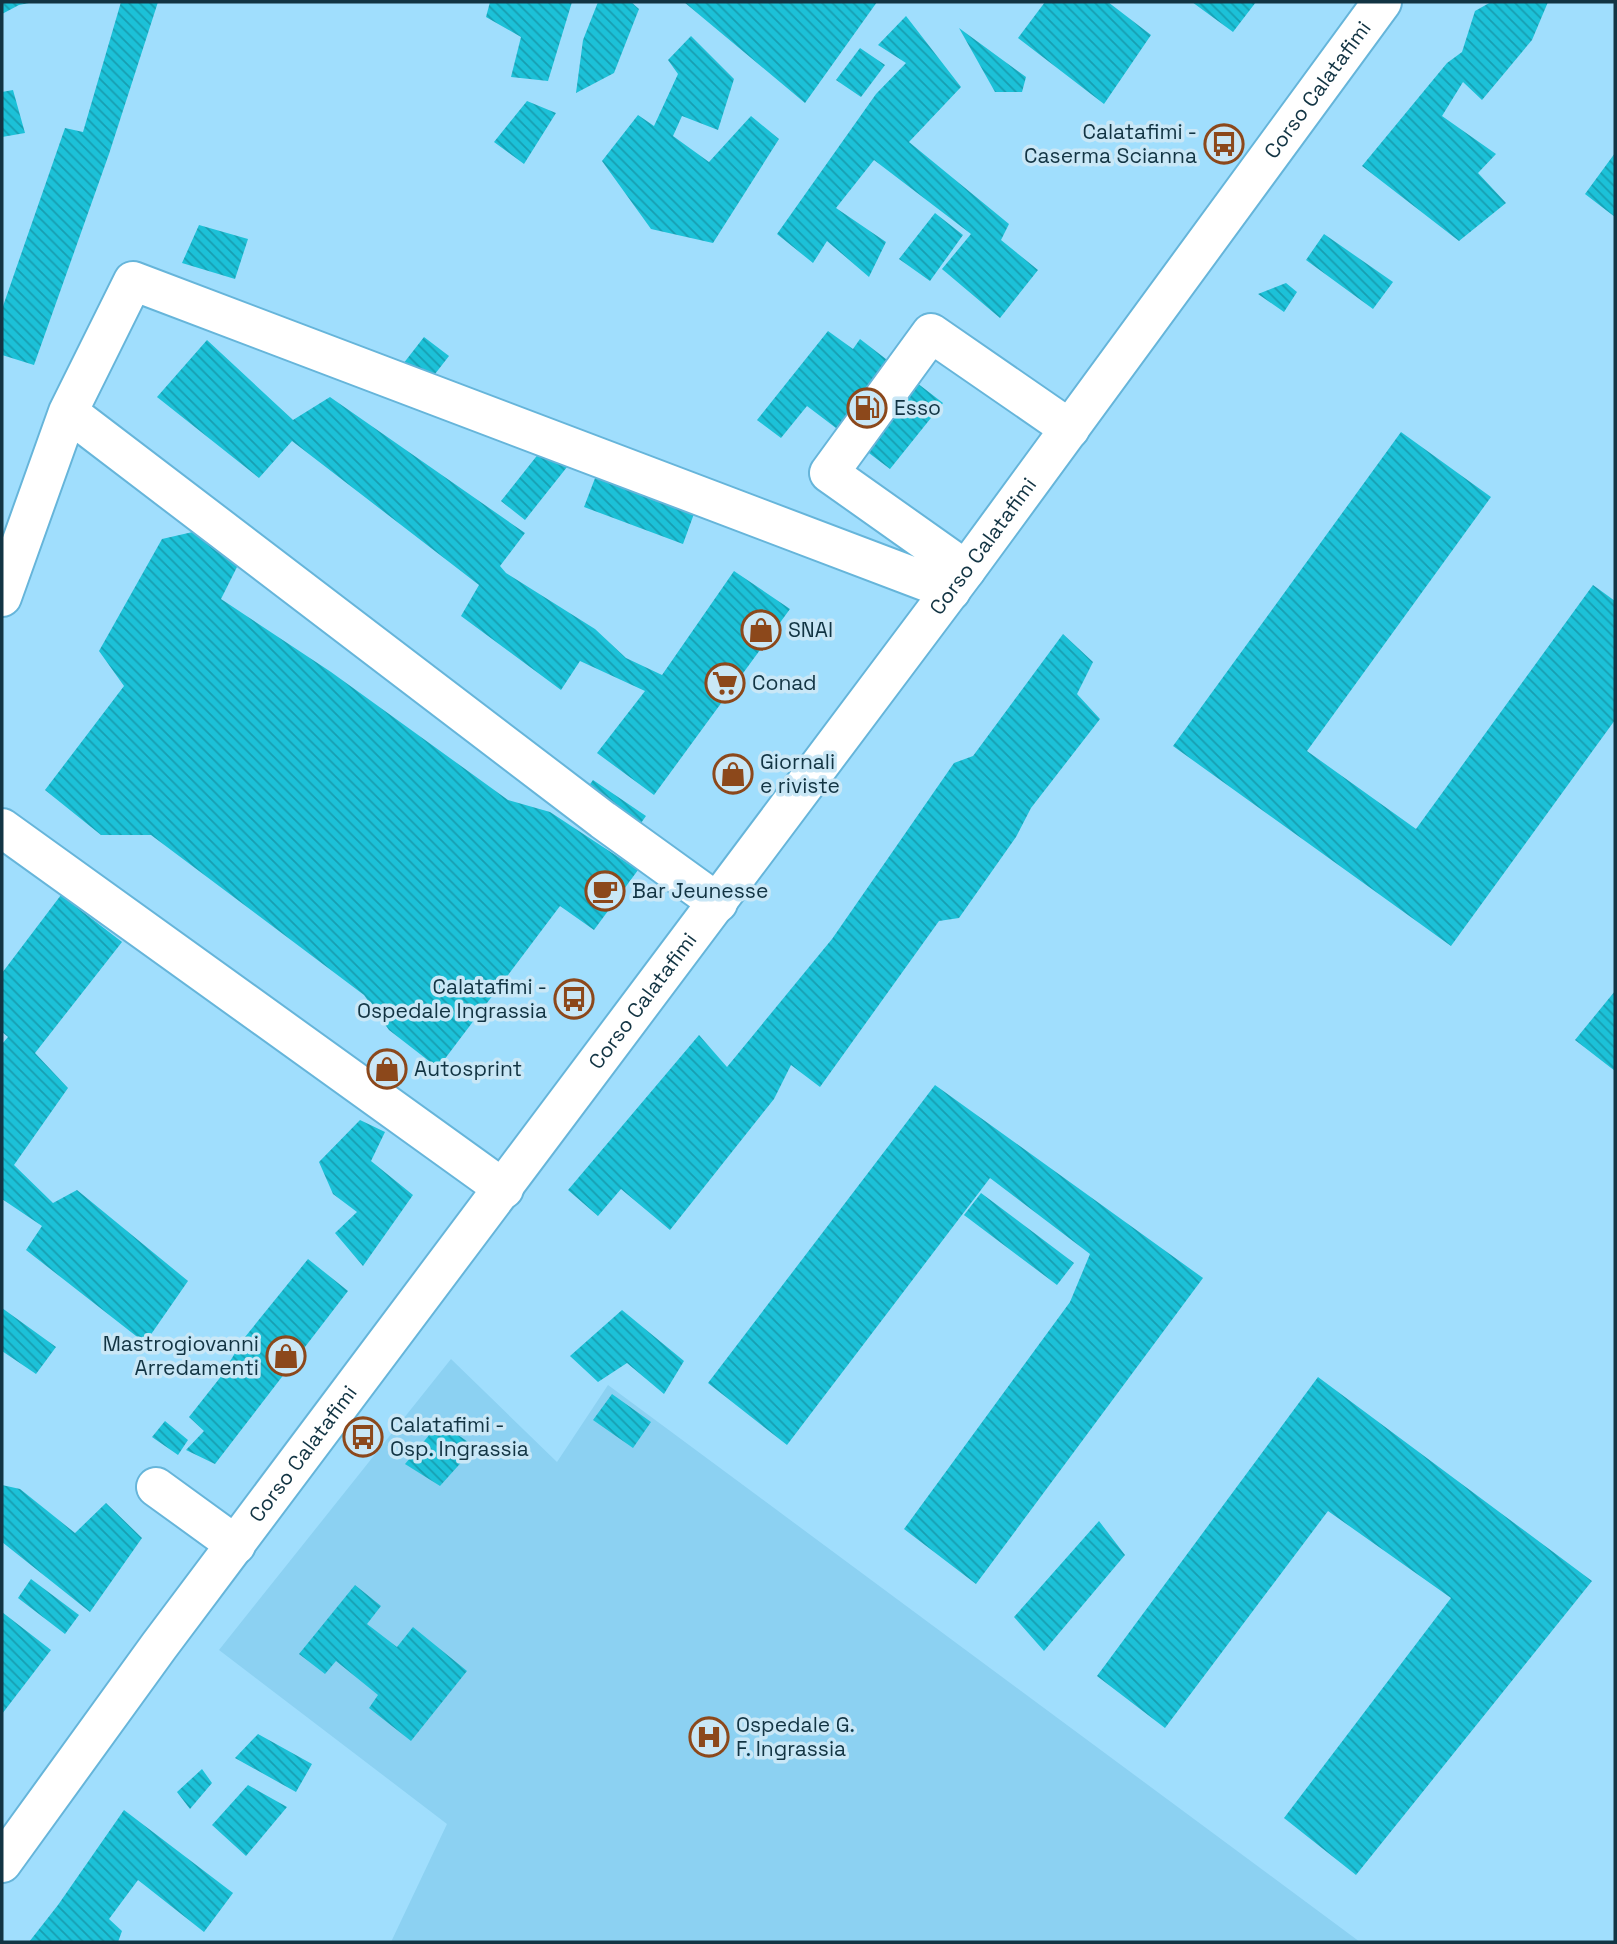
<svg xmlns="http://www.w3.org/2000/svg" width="1617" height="1944" font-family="'Space Grotesk',sans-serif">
<defs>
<pattern id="building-back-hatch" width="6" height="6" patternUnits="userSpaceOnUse" patternTransform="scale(1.75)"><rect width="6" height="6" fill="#1cc1d8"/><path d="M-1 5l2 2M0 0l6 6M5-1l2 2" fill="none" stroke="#179eb1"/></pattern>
</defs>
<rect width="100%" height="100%" fill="#a0defd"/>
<path fill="#8cd1f2" d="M 451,1359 L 557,1462 L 608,1385 L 1360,1942 L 391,1942 L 447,1824 L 219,1650 Z"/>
<path fill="url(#building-back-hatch)" d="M 2,2 L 29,2 L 29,3 L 19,5 L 2,14 Z
M 121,2 L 158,2 L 109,154 L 34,365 L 2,355 L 2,309 L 65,128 L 83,132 Z
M 490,2 L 572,2 L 548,81 L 511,77 L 521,37 L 486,17 Z
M 598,2 L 631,2 L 639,9 L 614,73 L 576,93 L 583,40 Z
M 684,2 L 877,2 L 805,103 Z
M 1045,2 L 1108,2 L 1151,35 L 1104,104 L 1018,38 Z
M 1192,2 L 1256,2 L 1233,32 Z
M 1491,2 L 1548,2 L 1532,40 L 1482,100 L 1463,82 L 1442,116 L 1496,154 L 1478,173 L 1506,203 L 1459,241 L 1362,166 L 1447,63 L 1462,52 L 1475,11 Z
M 906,16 L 961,87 L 909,142 L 1009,224 L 1001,240 L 1038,270 L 1000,318 L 942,269 L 971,234 L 874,160 L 836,208 L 886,242 L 869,277 L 827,241 L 813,263 L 777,234 L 876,94 L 906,63 L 878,45 Z
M 959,28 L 1026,77 L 1022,92 L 995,92 Z
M 691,36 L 734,79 L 718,130 L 682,116 L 673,136 L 709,162 L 751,116 L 779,139 L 713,243 L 651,229 L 602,161 L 638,115 L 654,126 L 678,74 L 668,60 Z
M 860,48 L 885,65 L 861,97 L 836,80 Z
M 13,90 L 25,133 L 2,137 L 2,92 Z
M 527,101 L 556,113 L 524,164 L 494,142 Z
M 1615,153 L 1615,217 L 1585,194 Z
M 935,213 L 963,235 L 930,281 L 899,259 Z
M 199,225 L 248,239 L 235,279 L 182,263 Z
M 1324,234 L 1393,282 L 1373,309 L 1306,260 Z
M 1286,283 L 1297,292 L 1284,312 L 1258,294 Z
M 828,331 L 853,349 L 860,339 L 943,403 L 890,469 L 807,406 L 781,438 L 757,420 Z
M 424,337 L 449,356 L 428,383 L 403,364 Z
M 207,340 L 293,420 L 330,397 L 525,533 L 500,566 L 506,573 L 595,629 L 626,658 L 662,675 L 734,571 L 790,609 L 654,795 L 597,753 L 645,691 L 580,661 L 561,690 L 461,616 L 479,585 L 292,441 L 259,478 L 157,397 Z
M 1401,432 L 1491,497 L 1307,751 L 1416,829 L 1593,585 L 1615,601 L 1615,720 L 1451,946 L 1173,746 Z
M 547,443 L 571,462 L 525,520 L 501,501 Z
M 597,473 L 695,511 L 683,544 L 584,507 Z
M 197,531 L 239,563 L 221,599 L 331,672 L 508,800 L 550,812 L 638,870 L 594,930 L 560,906 L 438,1068 L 389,1030 L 364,995 L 151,835 L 101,835 L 45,790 L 124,686 L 99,651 L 162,539 Z
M 1063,634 L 1093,662 L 1077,694 L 1100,719 L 1031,808 L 1016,837 L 959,918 L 939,921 L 820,1087 L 791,1065 L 774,1099 L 670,1230 L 621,1189 L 598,1216 L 568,1190 L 699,1035 L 727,1067 L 832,939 L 954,763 L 973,756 Z
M 593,780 L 646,816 L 631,837 L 580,798 Z
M 61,895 L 122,942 L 35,1053 L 68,1088 L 14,1165 L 53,1203 L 77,1190 L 188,1281 L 145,1343 L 26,1250 L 42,1226 L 2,1199 L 2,1044 L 8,1037 L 2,1032 L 2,973 Z
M 1615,991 L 1615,1071 L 1575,1040 Z
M 935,1085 L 1203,1278 L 976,1584 L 904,1529 L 1070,1302 L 1090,1254 L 990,1178 L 787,1445 L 708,1383 Z
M 360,1120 L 385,1132 L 371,1161 L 413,1195 L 363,1266 L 335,1233 L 357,1212 L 333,1194 L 319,1162 Z
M 981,1193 L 1074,1263 L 1057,1285 L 964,1215 Z
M 308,1259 L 348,1291 L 215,1464 L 186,1450 L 204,1431 L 189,1417 L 219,1379 L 245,1337 Z
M 2,1308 L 56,1347 L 36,1374 L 2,1351 Z
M 622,1310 L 684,1361 L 664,1394 L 627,1363 L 598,1382 L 570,1356 Z
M 1318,1377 L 1592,1581 L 1356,1875 L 1284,1818 L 1451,1598 L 1328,1511 L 1165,1728 L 1097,1676 Z
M 612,1394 L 651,1422 L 633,1448 L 593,1420 Z
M 165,1421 L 188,1440 L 178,1455 L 152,1437 Z
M 440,1422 L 475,1447 L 440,1486 L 405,1464 Z
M 2,1485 L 20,1489 L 75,1533 L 106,1503 L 142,1538 L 90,1612 L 2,1542 Z
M 1099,1521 L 1125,1555 L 1044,1651 L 1014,1617 Z
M 31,1579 L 79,1615 L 65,1634 L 18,1598 Z
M 355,1585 L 381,1606 L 367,1624 L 397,1647 L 413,1627 L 467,1671 L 411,1741 L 369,1708 L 378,1695 L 336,1661 L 325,1674 L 299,1654 Z
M 2,1612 L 51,1650 L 2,1714 Z
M 258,1734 L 312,1764 L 296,1792 L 235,1758 Z
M 202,1769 L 212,1783 L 190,1809 L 177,1792 Z
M 248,1785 L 287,1807 L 246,1856 L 212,1825 Z
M 124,1810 L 233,1893 L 204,1932 L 138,1880 L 109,1919 L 122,1931 L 118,1942 L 29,1942 L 58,1905 Z"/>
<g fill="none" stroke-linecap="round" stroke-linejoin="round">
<g stroke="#66b5da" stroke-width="42">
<path id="minor" d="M 68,412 L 603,820 L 718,903
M 966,570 L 829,473 L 931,333 L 1070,429
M 2,597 L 68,412 L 133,281 L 951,591
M 2,828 L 504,1189
M 156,1487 L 236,1545"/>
</g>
<g stroke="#66b5da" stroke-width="42">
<g id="major">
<path id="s1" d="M 2,1863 L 159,1646 L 966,570 L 1382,2"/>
</g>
</g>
<use href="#minor" stroke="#fff" stroke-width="38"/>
<use href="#major" stroke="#fff" stroke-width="38"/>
</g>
<defs>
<g id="bus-ring" transform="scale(2.0125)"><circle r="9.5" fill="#c9e7f6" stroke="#8c481b" stroke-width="1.5"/><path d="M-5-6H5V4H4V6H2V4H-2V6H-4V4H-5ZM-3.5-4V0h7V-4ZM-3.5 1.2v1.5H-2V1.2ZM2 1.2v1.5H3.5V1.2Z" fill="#8c481b"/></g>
<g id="fuel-ring" transform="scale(2.0125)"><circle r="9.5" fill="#c9e7f6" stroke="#8c481b" stroke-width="1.5"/><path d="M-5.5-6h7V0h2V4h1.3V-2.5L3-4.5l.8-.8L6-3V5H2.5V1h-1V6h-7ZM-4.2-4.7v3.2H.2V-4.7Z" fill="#8c481b"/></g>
<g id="shop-ring" transform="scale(2.0125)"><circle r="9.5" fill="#c9e7f6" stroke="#8c481b" stroke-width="1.5"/><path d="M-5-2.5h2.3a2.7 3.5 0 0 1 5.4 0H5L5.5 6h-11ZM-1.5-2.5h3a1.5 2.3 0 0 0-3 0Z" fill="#8c481b"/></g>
<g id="supermarket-ring" transform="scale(2.0125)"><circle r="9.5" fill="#c9e7f6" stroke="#8c481b" stroke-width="1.5"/><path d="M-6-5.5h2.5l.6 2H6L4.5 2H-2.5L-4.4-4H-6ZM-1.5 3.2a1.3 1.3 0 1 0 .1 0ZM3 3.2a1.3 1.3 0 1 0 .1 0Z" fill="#8c481b"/></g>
<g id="cafe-ring" transform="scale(2.0125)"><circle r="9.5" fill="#c9e7f6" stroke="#8c481b" stroke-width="1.5"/><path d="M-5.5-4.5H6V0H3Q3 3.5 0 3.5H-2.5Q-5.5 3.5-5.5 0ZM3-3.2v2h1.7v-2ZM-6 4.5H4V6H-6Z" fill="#8c481b"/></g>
<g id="hospital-ring" transform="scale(2.0125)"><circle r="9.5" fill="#c9e7f6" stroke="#8c481b" stroke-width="1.5"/><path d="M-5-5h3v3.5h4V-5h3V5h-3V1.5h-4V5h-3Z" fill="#8c481b"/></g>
</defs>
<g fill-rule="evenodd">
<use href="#bus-ring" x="1224" y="144"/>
<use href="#fuel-ring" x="867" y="408"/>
<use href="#shop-ring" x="761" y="630"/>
<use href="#supermarket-ring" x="725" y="683"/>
<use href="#shop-ring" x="733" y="774"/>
<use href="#cafe-ring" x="605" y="891"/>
<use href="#bus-ring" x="574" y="999"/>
<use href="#shop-ring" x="387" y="1069"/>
<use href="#shop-ring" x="286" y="1356"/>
<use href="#bus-ring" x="363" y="1437"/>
<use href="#hospital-ring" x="709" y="1737"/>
</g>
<g text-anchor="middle" stroke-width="7" stroke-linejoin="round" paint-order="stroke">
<g font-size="21" fill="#123443" stroke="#c9e7f6">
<text dy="7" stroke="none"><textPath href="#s1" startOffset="2208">Corso Calatafimi</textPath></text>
<text dy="7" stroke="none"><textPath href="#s1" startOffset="1642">Corso Calatafimi</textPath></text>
<text dy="7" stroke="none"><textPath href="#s1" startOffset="1074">Corso Calatafimi</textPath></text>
<text dy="7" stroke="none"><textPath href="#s1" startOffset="508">Corso Calatafimi</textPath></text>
</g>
<g font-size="21" fill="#123443" stroke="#c9e7f6" text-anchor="start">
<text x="1197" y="139" text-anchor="end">Calatafimi -<tspan x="1197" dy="24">Caserma Scianna</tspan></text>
<text x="894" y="415">Esso</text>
<text x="788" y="637">SNAI</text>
<text x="752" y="690">Conad</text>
<text x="760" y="769">Giornali<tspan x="760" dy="24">e riviste</tspan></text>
<text x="632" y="898">Bar Jeunesse</text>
<text x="547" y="994" text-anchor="end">Calatafimi -<tspan x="547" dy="24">Ospedale Ingrassia</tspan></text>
<text x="414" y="1076">Autosprint</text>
<text x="259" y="1351" text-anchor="end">Mastrogiovanni<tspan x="259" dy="24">Arredamenti</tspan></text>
<text x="390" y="1432">Calatafimi -<tspan x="390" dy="24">Osp. Ingrassia</tspan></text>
<text x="736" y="1732">Ospedale G.<tspan x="736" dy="24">F. Ingrassia</tspan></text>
</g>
</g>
<rect width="1617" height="1944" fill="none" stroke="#123443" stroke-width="7"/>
</svg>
